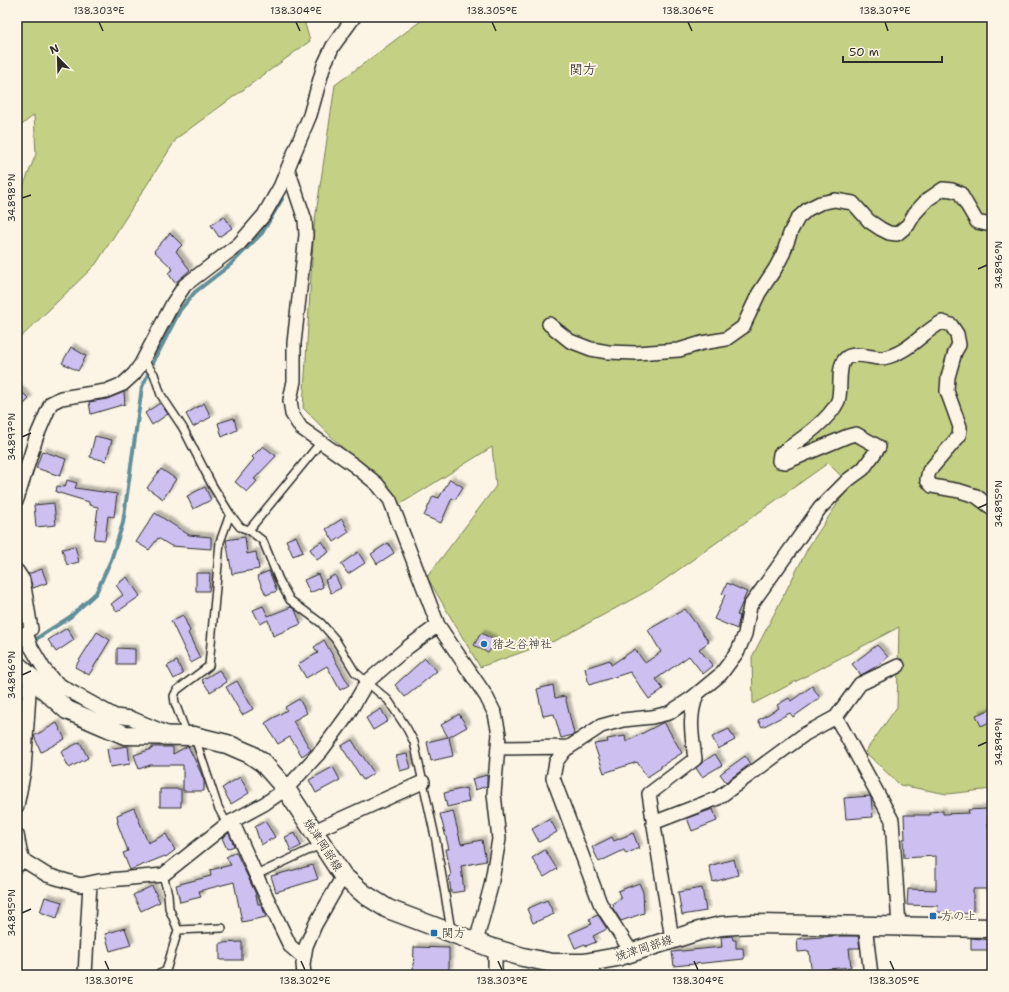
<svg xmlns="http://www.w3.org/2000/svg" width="1009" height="992" font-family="'Shantell Sans','Klee One',sans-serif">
<defs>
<filter id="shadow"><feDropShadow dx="3.5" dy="-3.5" stdDeviation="1" flood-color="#0004"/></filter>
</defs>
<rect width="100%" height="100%" fill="#fcf5e5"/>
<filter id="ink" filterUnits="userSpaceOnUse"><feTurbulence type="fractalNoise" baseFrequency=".025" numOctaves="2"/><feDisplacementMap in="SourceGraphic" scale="8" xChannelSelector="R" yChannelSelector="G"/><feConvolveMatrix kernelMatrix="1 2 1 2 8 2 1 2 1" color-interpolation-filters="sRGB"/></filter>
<g filter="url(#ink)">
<path fill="#c4d084" stroke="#787e58" d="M 17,17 L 303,17 L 310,41 L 177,138 L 96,264 L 17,341 L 17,202 L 36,154 L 34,115 L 17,129 Z
M 426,17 L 992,17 L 992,789 L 947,794 L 900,785 L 865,752 L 897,707 L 899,627 L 753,704 L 752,657 L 809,546 L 850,485 L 828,463 L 653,588 L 557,640 L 480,667 L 427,577 L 496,486 L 492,447 L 399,505 L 303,408 L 314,227 L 335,85 Z"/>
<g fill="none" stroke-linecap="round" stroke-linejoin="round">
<path stroke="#618f9a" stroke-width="4" d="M 17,652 L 45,633 L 70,617 L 96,593 L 111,560 L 123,523 L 142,387 L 156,357 L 180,310 L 195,292 L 230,265 L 262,233 L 282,199"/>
</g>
<path fill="#cdbff0" stroke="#2b2b2b" filter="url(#shadow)" d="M 224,216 L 232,228 L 219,237 L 211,225 Z
M 170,233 L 182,245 L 176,251 L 190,270 L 175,283 L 168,273 L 173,269 L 154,251 Z
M 71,347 L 86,356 L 78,371 L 62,363 Z
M 17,387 L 29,399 L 17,411 Z
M 124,392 L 125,404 L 91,414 L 89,402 L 107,399 Z
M 160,403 L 168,414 L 152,425 L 145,413 Z
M 204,403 L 211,417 L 193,427 L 186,414 Z
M 234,418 L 237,430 L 222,437 L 218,423 Z
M 95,436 L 112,440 L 106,461 L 90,457 Z
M 263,446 L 276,456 L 254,479 L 257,481 L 247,492 L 235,482 L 254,459 L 252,457 Z
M 42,451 L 66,459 L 60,476 L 36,468 Z
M 161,469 L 176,479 L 163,499 L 147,488 Z
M 450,479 L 463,487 L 455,500 L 452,498 L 441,523 L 424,516 L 433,496 L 439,498 Z
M 67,480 L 77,483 L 75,488 L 117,494 L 114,517 L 108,516 L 105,540 L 94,539 L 98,507 L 89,505 L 89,502 L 56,492 L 57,486 L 65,487 Z
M 205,487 L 211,500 L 193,509 L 187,496 Z
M 54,503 L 56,525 L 36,527 L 34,505 Z
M 155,513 L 189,535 L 211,537 L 211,549 L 171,546 L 158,538 L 149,550 L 136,542 Z
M 342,519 L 349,532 L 334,542 L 326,529 Z
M 296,536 L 303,552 L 293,556 L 286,540 Z
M 245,537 L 247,554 L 256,552 L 259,569 L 232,574 L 226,540 Z
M 322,541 L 329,552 L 317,560 L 310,549 Z
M 388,543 L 394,553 L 377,564 L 371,554 Z
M 75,546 L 79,562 L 67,565 L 62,549 Z
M 358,552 L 365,563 L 348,574 L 341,564 Z
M 42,569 L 47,583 L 33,588 L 28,574 Z
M 269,571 L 277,591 L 266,595 L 257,576 Z
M 196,573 L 210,573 L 209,591 L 196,591 Z
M 318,574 L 323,587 L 310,593 L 304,580 Z
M 335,575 L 341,588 L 331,593 L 325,580 Z
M 127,577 L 140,596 L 117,612 L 111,604 L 123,595 L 116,585 Z
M 727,583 L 747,592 L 737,615 L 740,616 L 737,629 L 714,619 L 725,595 L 722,594 Z
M 263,606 L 268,616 L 291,607 L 295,610 L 301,624 L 273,636 L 268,620 L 260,624 L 253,610 Z
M 685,609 L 709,642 L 699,649 L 713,666 L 703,674 L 689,656 L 656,679 L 663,689 L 649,699 L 630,672 L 589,685 L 585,668 L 610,660 L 611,665 L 635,649 L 645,663 L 661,652 L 648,630 Z
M 183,615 L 190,631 L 188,633 L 200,658 L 191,663 L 171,621 Z
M 67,628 L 74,640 L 56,652 L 48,640 Z
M 97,632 L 110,640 L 89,675 L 75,667 Z
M 481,633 L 496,641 L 488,653 L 474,645 Z
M 324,640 L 349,685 L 340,690 L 327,666 L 306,678 L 298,664 L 318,653 L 314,647 Z
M 877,645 L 888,657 L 877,666 L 861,675 L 852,664 Z
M 117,648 L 135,649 L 135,664 L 117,664 Z
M 425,658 L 437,671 L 405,697 L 395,685 Z
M 177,661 L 183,674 L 174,679 L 167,666 Z
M 219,670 L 227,682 L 210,692 L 202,680 Z
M 237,681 L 253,709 L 242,715 L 226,687 Z
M 553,685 L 555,698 L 565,696 L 574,734 L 573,735 L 561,738 L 554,714 L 543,716 L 537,689 Z
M 812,686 L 820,698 L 793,717 L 790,713 L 762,727 L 758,720 L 779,708 L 777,705 L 789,698 L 791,701 Z
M 299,699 L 307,713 L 293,721 L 311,750 L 302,756 L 290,737 L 278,744 L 265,723 L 287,710 L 285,707 Z
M 381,709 L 388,721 L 373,730 L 366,718 Z
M 992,709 L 992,721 L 981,726 L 976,715 Z
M 459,714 L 467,727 L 449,737 L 453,756 L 431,761 L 427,742 L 448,737 L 441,725 Z
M 664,722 L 682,753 L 661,766 L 661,768 L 647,777 L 637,762 L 604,773 L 594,744 L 608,742 L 607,739 L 625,736 L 626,742 Z
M 57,723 L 65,739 L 41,752 L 34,736 Z
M 729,729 L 735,740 L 718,749 L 712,737 Z
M 352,740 L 361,755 L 362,755 L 374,773 L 363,780 L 341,746 Z
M 80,742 L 88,758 L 69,768 L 61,752 Z
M 128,746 L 130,764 L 110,767 L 107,749 Z
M 188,746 L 201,773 L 204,781 L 204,791 L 183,791 L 183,765 L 150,765 L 139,769 L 134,755 L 152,749 L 152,747 L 173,747 L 173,754 Z
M 407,754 L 411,768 L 400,771 L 396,756 Z
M 715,754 L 722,765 L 702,777 L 696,768 L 703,762 Z
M 745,756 L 750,764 L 726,782 L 720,774 Z
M 333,767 L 340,780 L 316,793 L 309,780 Z
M 487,775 L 487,786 L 475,790 L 472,779 Z
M 240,777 L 249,793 L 231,804 L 222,788 Z
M 466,788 L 469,802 L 447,807 L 444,793 Z
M 160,789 L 181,789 L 181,807 L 160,807 Z
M 870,796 L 871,798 L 873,817 L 846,819 L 844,798 Z
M 134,808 L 148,843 L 166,834 L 175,850 L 166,857 L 165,856 L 130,870 L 123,853 L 128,851 L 117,822 L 118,822 L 117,815 Z
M 713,809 L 717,821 L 692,831 L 687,818 Z
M 987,809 L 989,842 L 991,842 L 991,889 L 973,889 L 973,914 L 937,912 L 938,906 L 907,905 L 908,889 L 936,890 L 936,856 L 904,858 L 903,839 L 905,839 L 904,815 L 930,815 L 930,812 L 943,811 L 943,814 L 969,813 L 968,810 Z
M 453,811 L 461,844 L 482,840 L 486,861 L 461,866 L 464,891 L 451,893 L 449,876 L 451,876 L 446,849 L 449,849 L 440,814 Z
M 550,819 L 557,832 L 539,842 L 532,829 Z
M 265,821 L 275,837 L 261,845 L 255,827 Z
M 229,833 L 234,846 L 227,849 L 222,838 Z
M 295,833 L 301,846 L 291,851 L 285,837 Z
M 633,833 L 639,848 L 626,854 L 624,850 L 599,862 L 592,847 L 612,837 L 614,841 Z
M 545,850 L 557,869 L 544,877 L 532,858 Z
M 236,852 L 255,892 L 258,904 L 261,904 L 266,917 L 242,922 L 234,882 L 199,891 L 201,897 L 180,902 L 176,885 L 211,876 L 210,870 L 231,865 L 226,857 Z
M 734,859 L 738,875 L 713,882 L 709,866 Z
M 313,865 L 318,879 L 276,892 L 271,876 Z
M 639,883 L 643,892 L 644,913 L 621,921 L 612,907 L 614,906 L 613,903 L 621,899 L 618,891 Z
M 152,886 L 160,902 L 141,911 L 133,895 Z
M 702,888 L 706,911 L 682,915 L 678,892 Z
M 45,897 L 62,902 L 57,918 L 40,912 Z
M 547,900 L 554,914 L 533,923 L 527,909 Z
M 598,915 L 607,929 L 593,936 L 596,942 L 586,946 L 585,944 L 575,948 L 569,934 L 592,924 L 589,919 Z
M 125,928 L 131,945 L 110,951 L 105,934 Z
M 732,936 L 733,940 L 736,940 L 736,948 L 743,948 L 744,959 L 674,966 L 672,952 L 722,947 L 721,937 Z
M 833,936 L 858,936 L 860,948 L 849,948 L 851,967 L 828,969 L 829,975 L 812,975 L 809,951 L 798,952 L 797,939 Z
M 971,938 L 992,940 L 992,950 L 971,950 Z
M 242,942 L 242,960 L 220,960 L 220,943 Z
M 414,947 L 449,948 L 449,971 L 413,971 Z"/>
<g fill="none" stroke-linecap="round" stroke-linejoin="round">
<g stroke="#2b2b2b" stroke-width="10">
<path id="service" d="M 143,360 L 154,374 L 161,395 L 183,428 L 212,485 L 230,514 L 240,527 L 249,530 L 263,541 L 279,580 L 290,600 L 321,623 L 335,639 L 355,672 L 388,700 L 406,727 L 414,742 L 436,841 L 451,930
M 249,530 L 321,442
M 187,735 L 175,703 L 174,696 L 177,690 L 209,666 L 220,542 L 230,514
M 195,738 L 218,807 L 227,824
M 163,875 L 168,894 L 169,908 L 178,930
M 256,875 L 322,844
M 157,975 L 166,971 L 178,930 L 222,928"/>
</g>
<g stroke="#2b2b2b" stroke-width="16">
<path id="minor" d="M 288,169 L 305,220 L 306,235 L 294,343 L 294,381 L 290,400 L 292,414 L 301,428 L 355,466 L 377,484 L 390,500 L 438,625 L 486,696 L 495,714 L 499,734 L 494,794 L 499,839 L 491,886 L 476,942
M 549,324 L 570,341 L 591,349 L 608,352 L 636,353 L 679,350 L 702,343 L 726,339 L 743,327 L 759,293 L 775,269 L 783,254 L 791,231 L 798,218 L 808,209 L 820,203 L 835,200 L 853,203 L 869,221 L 881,229 L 889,233 L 897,234 L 908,225 L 915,213 L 927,200 L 943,189 L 952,190 L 960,193 L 977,222 L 986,224 L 992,223
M 17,499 L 36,438 L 51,403 L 61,398 L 106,391 L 123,384 L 134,374 L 141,364 L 173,303 L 185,285 L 239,244 L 264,215 L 280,187 L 310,115 L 324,65 L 333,46 L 354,17
M 17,571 L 23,580 L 31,629 L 17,641
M 26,633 L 31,647 L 44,669 L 53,680 L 66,689 L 115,716 L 131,718 L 169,734
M 836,717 L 892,820 L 899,926
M 498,748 L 570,747
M 17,806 L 24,770 L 30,678
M 232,821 L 256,875 L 290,946 L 304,958
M 653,823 L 718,798 L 805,734 L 836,717 L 860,684 L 898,666
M 314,831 L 423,782
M 17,835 L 20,851 L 23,860 L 17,866
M 23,860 L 47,875 L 80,885 L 99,881 L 163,875 L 227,824 L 264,804 L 286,789 L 322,750 L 347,716 L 367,682 L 408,647 L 438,625
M 865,925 L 871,975
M 672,939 L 649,794 L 695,759 C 692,734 688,719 697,694
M 632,953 L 600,903 L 553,778 L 556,762 L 565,750 L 601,726 L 623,720 L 652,717 L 669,713 L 692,698 L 721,674 L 738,651 L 745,634 L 750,606 L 820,508 L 848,480 L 863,469 L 879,447 L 856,434 L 848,436 L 786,462 L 779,461 L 780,454 C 797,442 829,421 838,401 C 842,390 837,367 845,359 C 853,350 873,359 883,358 C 909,353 921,333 942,322 L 951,325 L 957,334 L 959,345 L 955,352 L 948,377 L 947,391 L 960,427 L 959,436 L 929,471 L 927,480 L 932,486 L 960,491 L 976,496 L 992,508
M 584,963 L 594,975
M 85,975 L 90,883
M 304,975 L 303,964 L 306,946 L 315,925 L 343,876
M 495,975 L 495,949"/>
</g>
<g stroke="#2b2b2b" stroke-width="21">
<path id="secondary" d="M 17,665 L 67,710 L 125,735 L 194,736 L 227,744 L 250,754 L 263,763 L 286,789 L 343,876 L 364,894 L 388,909 L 489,947 L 523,957 L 552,963 L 584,963 L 617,957 L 699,931 L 721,926 L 752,924 L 992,928"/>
</g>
<use href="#service" stroke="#fcf5e5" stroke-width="7"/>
<use href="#minor" stroke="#fcf5e5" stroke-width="13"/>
<use href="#secondary" stroke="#fcf5e5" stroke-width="18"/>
</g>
</g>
<path fill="none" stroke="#2b2b2b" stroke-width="1.5" d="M 99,22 L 103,31M 296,22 L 300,31M 492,22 L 496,31M 688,22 L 692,31M 885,22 L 888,31M 22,198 L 31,195M 978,269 L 987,265M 22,437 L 31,433M 978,508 L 987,504M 22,675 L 31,671M 978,746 L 987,742M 22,913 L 31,909M 105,961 L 109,970M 301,961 L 305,970M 498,961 L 502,970M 694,961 L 698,970M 890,961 L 894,970"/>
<g fill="#1f6fb2" stroke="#fcf5e5" stroke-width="1.5">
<circle cx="484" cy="644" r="4"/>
<rect x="929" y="912" width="8" height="8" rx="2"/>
<rect x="430" y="929" width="8" height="8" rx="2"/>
</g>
<g text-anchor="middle" stroke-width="4" stroke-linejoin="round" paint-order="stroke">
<g font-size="12" fill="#2b2b2b" stroke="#fcf5e5" text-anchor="start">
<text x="492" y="648">猪之谷神社</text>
<text x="941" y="920">方の上</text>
<text x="442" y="937">関方</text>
</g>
<g font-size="12" fill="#2b2b2b" stroke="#fcf5e5">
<text transform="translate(323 845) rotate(57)" y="4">焼津岡部線</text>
<text transform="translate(644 948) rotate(-18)" y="4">焼津岡部線</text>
</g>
<g font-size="14" fill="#2b2b2b" stroke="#fcf5e5">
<text x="583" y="74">関方</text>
</g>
</g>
<rect width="1009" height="992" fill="none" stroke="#fcf5e5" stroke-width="44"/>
<g transform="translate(58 58) rotate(337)" stroke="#fcf5e5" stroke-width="3" paint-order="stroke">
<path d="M0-3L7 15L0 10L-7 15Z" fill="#2b2b2b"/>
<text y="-6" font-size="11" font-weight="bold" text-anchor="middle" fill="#2b2b2b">N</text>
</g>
<path d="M843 56v6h99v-6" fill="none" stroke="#2b2b2b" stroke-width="2"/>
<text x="849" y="56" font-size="12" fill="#2b2b2b" stroke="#fcf5e5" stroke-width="3" paint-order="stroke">50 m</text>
<rect x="22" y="22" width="965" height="948" fill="none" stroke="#2b2b2b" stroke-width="1.5"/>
<g font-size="10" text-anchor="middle" fill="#2b2b2b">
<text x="99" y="14">138.303°E</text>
<text x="296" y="14">138.304°E</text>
<text x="492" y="14">138.305°E</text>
<text x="688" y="14">138.306°E</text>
<text x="885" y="14">138.307°E</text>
<text transform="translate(11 198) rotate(-90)" y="4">34.898°N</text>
<text transform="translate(998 265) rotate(-90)" y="4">34.896°N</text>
<text transform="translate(11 437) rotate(-90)" y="4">34.897°N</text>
<text transform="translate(998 504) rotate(-90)" y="4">34.895°N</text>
<text transform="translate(11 675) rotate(-90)" y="4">34.896°N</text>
<text transform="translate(998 742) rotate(-90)" y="4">34.894°N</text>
<text transform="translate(11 913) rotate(-90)" y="4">34.895°N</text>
<text x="109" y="984">138.301°E</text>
<text x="305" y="984">138.302°E</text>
<text x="502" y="984">138.303°E</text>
<text x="698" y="984">138.304°E</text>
<text x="894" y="984">138.305°E</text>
</g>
</svg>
